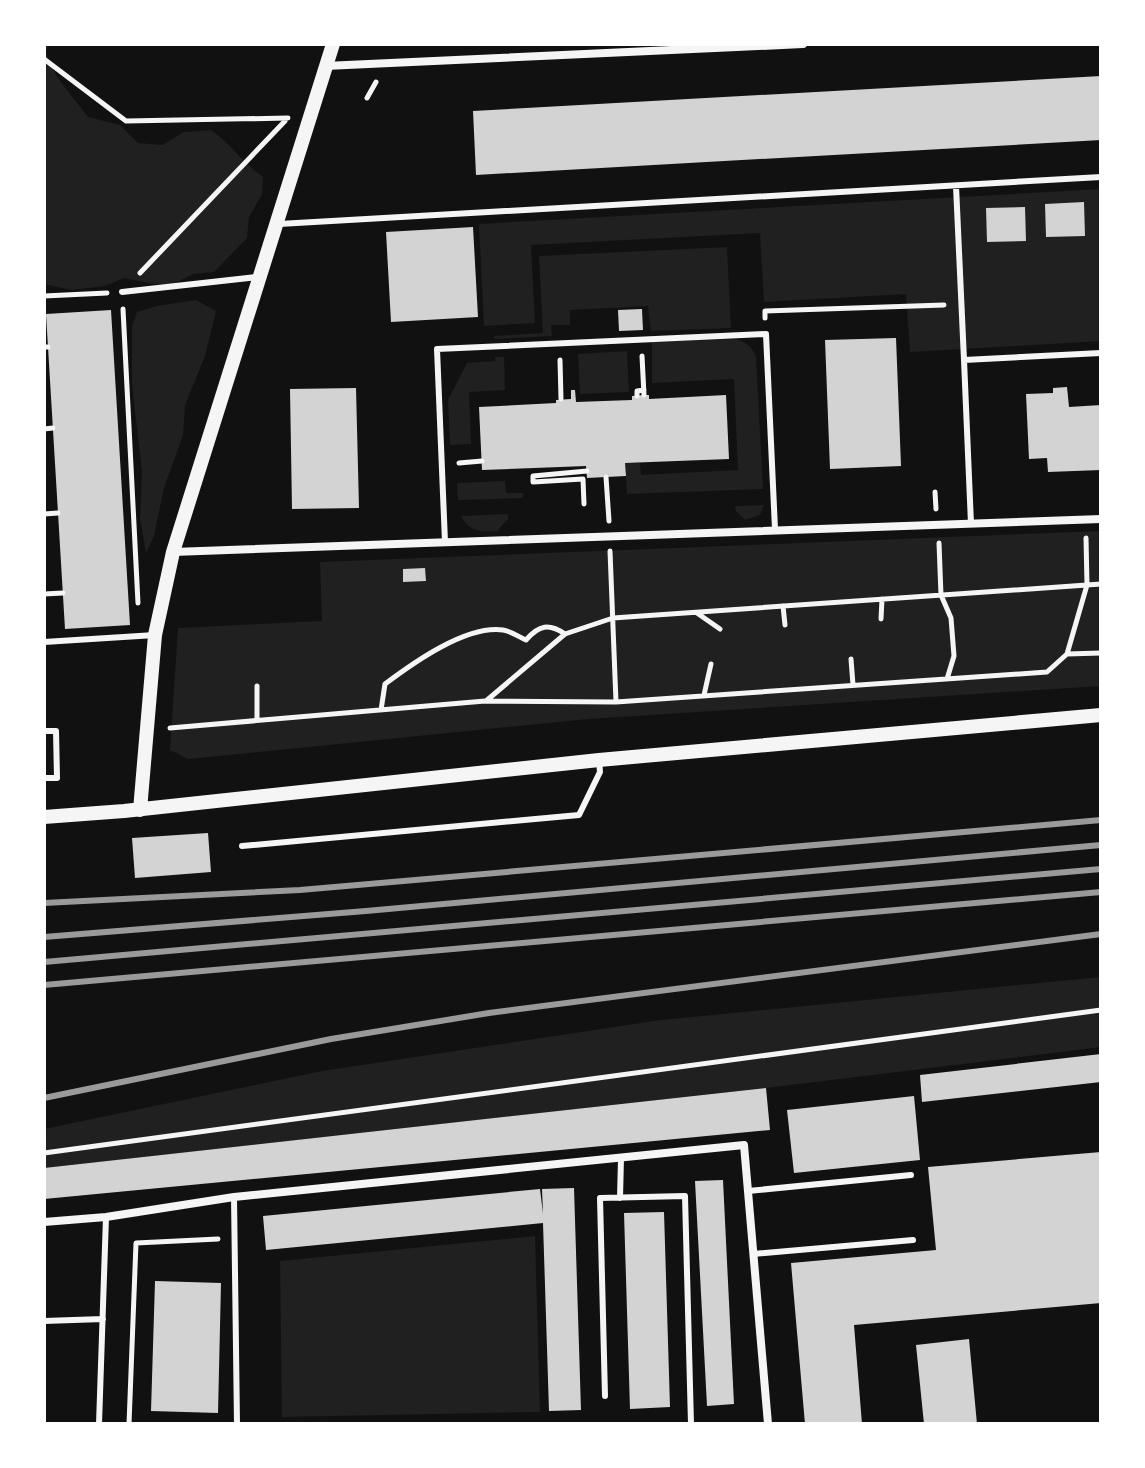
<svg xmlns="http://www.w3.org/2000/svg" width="1145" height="1468" font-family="Roboto,sans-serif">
<rect width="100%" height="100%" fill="#111"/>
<path fill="#202020" d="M 44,44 L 48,44 L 46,53 L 57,77 L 88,117 L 120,125 L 138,143 L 162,145 L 184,132 L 211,130 C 231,144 243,163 263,177 L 262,194 L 249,217 L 247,238 L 214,272 L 193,274 L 174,284 L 153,284 L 124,278 L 105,286 L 72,290 L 44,284 Z
M 1101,189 L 1101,341 L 910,352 L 906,294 L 764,302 L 760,233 L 531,245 L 535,323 L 484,326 L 479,224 Z
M 727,247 L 731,328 L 651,331 L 648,306 L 570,310 L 570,325 L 551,325 L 552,336 L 494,339 L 494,336 L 543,333 L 539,256 Z
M 196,300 L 216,311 L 205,356 L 185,405 L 183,435 L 164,488 L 154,536 L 146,553 L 140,518 L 142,472 L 132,384 L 132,326 L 137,312 L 157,306 Z
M 731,339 C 744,340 752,346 756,357 L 763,489 L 627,494 L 625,463 L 640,463 L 641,475 L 738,470 L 734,379 L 652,383 L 652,342 Z
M 627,351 L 629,392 L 580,394 L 578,354 Z
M 495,357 L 504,357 L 505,390 L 469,392 L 471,444 L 450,445 L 448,400 L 467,363 L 495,361 Z
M 505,481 L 506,493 L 523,493 L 523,498 L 458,500 L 457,483 Z
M 764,505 L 760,515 L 745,520 L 736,511 L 735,506 Z
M 508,514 L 508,519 L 497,531 C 481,532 469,532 461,516 Z
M 1101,531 L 1101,686 L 588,719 L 188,759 L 170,750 L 178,628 L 322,621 L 320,562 Z
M 1101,977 L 1101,1047 L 766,1088 L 44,1168 L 44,1129 L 322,1071 L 661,1020 Z
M 535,1236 L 540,1412 L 282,1417 L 280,1261 Z"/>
<path fill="#d3d3d3" d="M 1101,76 L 1101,140 L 476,175 L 473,111 Z
M 1084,202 L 1085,236 L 1046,237 L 1045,204 Z
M 1025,207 L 1026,241 L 987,242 L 986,208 Z
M 473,227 L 478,317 L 391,322 L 386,232 Z
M 642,309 L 643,330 L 619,331 L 618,310 Z
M 111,310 L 130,625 L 65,629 L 46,314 Z
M 896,338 L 901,466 L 830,469 L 825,340 Z
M 1067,387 L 1069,407 L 1101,405 L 1101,470 L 1048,472 L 1047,458 L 1029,459 L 1026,394 L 1053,393 L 1053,388 Z
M 356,388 L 359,508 L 292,509 L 290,389 Z
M 571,390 L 575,390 L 576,402 L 632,400 L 632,396 L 644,395 L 649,395 L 649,399 L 726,395 L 729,459 L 625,463 L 626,476 L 606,477 L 587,478 L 586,466 L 482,470 L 479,407 L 556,403 L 556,400 L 571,399 Z
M 425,568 L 426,581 L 403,582 L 403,569 Z
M 208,833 L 211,872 L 135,878 L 132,838 Z
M 1101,1054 L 1101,1082 L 922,1102 L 920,1075 Z
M 766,1088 L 770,1130 L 44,1199 L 44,1168 Z
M 914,1096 L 920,1160 L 794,1173 L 787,1110 Z
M 1101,1152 L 1101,1303 L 854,1325 L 862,1424 L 805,1424 L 791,1263 L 936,1250 L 928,1167 Z
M 723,1180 L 734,1404 L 707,1406 L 695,1181 Z
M 574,1188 L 581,1410 L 549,1411 L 543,1223 L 266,1250 L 263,1216 L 540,1189 L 543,1214 L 542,1189 Z
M 664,1212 L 670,1407 L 630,1409 L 624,1213 Z
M 155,1281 L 221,1283 L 218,1413 L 151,1411 Z
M 969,1339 L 977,1424 L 924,1424 L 916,1345 Z"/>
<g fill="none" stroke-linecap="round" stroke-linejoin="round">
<path stroke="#f5f5f5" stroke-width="5" d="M 44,59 L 126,121 L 288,118
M 367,98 L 376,82
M 140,273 L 285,121
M 44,296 L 107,293
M 123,309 L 138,603
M 765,318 L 765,311 L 944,305
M 44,347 L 48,347
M 642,356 L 644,395
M 560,360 L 561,399
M 637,396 L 637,391 L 644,390
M 44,429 L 53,428
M 459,463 L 482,461
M 606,477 L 609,521
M 935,492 L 936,509
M 584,504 L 583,479 L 533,482 L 533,476 L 587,471
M 44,514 L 58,513
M 939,543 L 941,595 L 951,618 L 954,656 L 947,679
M 610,551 L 616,702
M 44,594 L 63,593
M 783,606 L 785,625
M 697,613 L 720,629
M 881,619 L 882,599
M 1067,654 L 1087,585 L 1086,538
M 851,659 L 853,685
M 257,686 L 257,719
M 704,695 L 711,664
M 486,701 L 565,634 L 613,618 L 1101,584
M 381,710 L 385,684 C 413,663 466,625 503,630 C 511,631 519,637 526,640 C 539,625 549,623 565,634
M 170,728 L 485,701 L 616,702 L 1047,672 L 1067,654 L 1101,653
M 44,1153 L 1101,1010
M 129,1424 L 136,1243 L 218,1239"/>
<path stroke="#f5f5f5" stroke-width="6" d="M 956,186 L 964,360
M 279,224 L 1101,177
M 122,292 L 257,277
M 971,524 L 964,360 L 1101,353
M 445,542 L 437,349 L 766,334 L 775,529
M 44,642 L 155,635
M 44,731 L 56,731 L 57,778 L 44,778
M 242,846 L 579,815 L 600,772 L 599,760
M 748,1191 L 911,1175
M 234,1197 L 237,1424
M 620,1198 L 621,1158
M 753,1254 L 913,1240
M 44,1321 L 103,1319
M 605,1396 L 600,1198 L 685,1196 L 691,1424
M 99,1424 L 106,1217"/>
<path stroke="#f5f5f5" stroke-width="8" d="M 325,66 L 803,44
M 173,552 L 1101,519
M 44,1222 L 106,1217 L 234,1197 L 744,1145 L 768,1424"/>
<path stroke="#f5f5f5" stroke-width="14" d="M 140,810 L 155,635 L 173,552 L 333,44
M 44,817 L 124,811 L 599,760 L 1101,715"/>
<path stroke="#9a9a9a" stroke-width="6" d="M 44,903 L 300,890 L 1101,820
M 44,937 L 366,911 L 1101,845
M 44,962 L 1101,869
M 44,985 L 1101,892
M 44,1098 L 331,1039 L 489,1013 L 1101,934"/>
</g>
<rect width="1145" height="1468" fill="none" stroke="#ffffff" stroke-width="92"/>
</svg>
